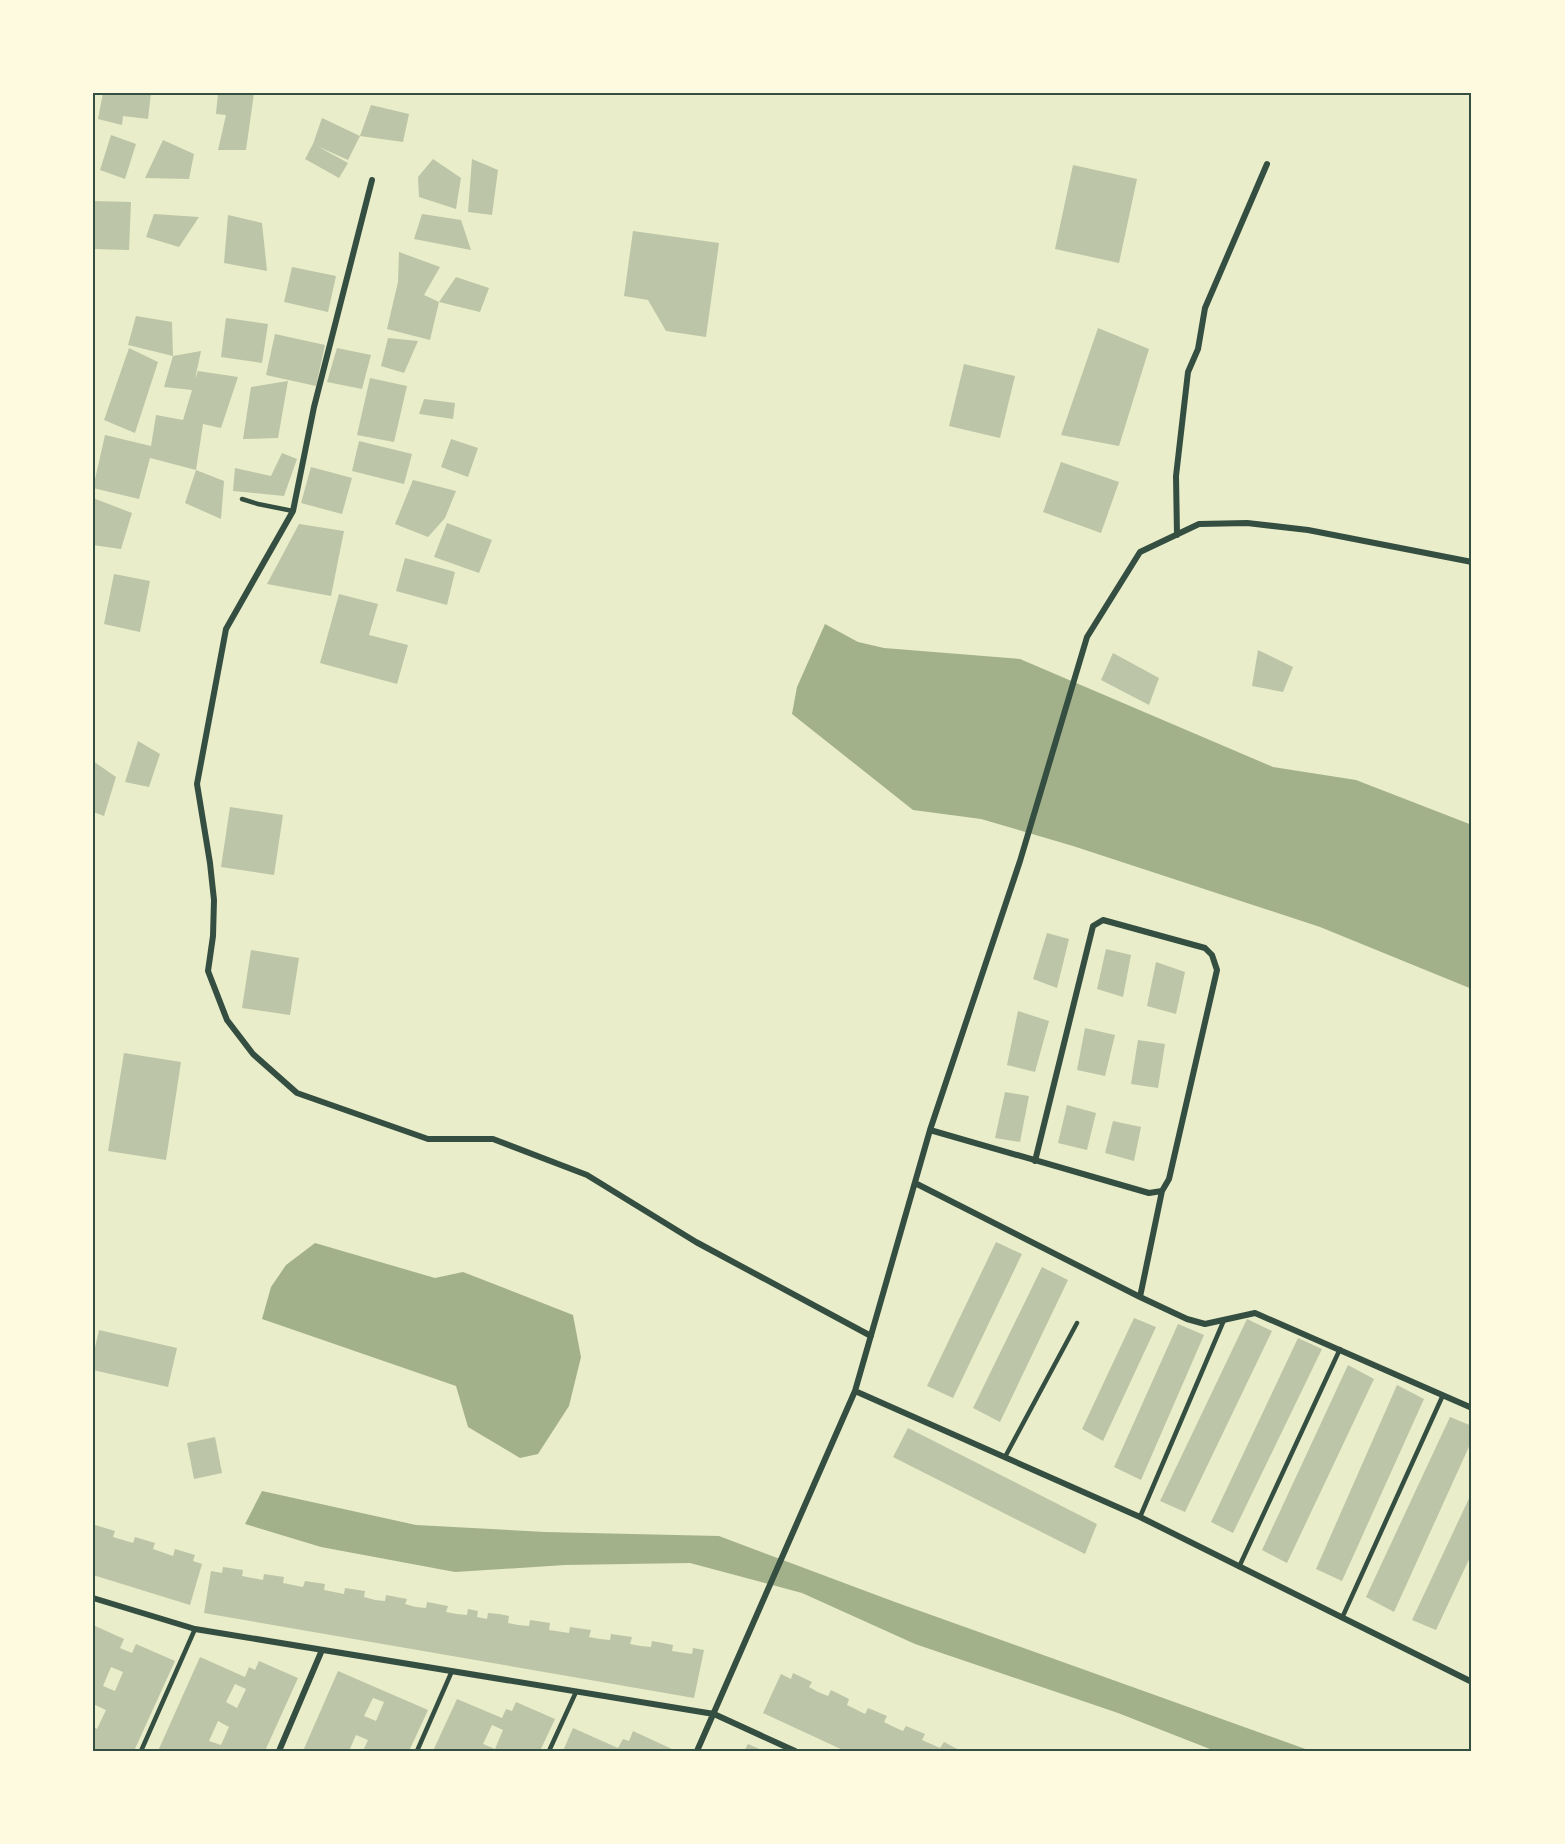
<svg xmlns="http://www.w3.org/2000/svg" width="1565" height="1844" font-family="'Varela Round',sans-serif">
<rect width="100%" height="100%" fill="#e9edc9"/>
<path fill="#a3b18a" d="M 825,624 L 858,642 L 884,648 L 1020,659 L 1273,767 L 1356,780 L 1472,825 L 1472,989 L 1320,927 L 1073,846 L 981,819 L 913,810 L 792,714 L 797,687 Z
M 315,1243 L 435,1278 L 463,1272 L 573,1315 L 581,1357 L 569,1406 L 538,1454 L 520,1458 L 468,1427 L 456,1386 L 262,1319 L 271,1287 L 286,1265 Z
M 262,1491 L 416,1525 L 545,1532 L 719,1536 L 895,1602 L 1311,1751 L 1215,1751 L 1118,1713 L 915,1644 L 802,1593 L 690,1563 L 565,1565 L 455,1572 L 321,1547 L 245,1524 Z"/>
<path fill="#bcc5a7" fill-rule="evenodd" d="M 103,93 L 151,93 L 148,119 L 123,116 L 122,125 L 98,119 Z
M 218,93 L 254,93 L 246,150 L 218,150 L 226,115 L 216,114 Z
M 371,105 L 409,114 L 403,142 L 360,136 Z
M 322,118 L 360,136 L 348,160 L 317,146 L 348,163 L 339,178 L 305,159 L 313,144 Z
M 111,135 L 136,144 L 125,179 L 100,170 Z
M 163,140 L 194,154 L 189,179 L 145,178 Z
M 433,159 L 461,178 L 456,209 L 419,197 L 418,177 Z
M 472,159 L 498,170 L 492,215 L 468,212 Z
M 1073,165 L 1137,179 L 1119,263 L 1055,249 Z
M 93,201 L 131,202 L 129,250 L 93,249 Z
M 154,214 L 199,217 L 179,247 L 146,237 Z
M 422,214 L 461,220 L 471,250 L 414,239 Z
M 228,215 L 262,223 L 267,271 L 224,263 Z
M 633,231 L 719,243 L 706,337 L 666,331 L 648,300 L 624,296 Z
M 399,252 L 440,267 L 424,295 L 439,302 L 430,340 L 387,329 L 398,282 Z
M 292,267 L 336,276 L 328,312 L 284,302 Z
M 456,277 L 489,288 L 480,312 L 439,302 Z
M 136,316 L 172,322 L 173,356 L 201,351 L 195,379 L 198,371 L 238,377 L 221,428 L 203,424 L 196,470 L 150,458 L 139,499 L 93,488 L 105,435 L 151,446 L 156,415 L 183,420 L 192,390 L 164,387 L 173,356 L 128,345 Z
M 226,318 L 268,324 L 262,363 L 221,357 Z
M 1098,328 L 1149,349 L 1119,446 L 1061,435 Z
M 275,334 L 325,345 L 316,386 L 266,375 Z
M 388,338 L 418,341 L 404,373 L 381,366 Z
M 129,348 L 158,362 L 135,433 L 104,420 Z
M 337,348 L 371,355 L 362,389 L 327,382 Z
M 964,364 L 1015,376 L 1000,438 L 949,426 Z
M 370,378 L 407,386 L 394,442 L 357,435 Z
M 288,381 L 278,438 L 243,439 L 251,387 Z
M 424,399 L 455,403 L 453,419 L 419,414 Z
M 451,439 L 478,448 L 468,477 L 441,467 Z
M 359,441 L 412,454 L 404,484 L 352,471 Z
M 282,453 L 297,459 L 284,496 L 233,491 L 235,468 L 271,476 Z
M 1061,462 L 1119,482 L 1101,533 L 1043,512 Z
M 311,467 L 352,478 L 342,514 L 301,503 Z
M 196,470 L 224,481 L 221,519 L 185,503 Z
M 413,480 L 456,491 L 445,518 L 428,537 L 395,524 Z
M 93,498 L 132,513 L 121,549 L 93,545 Z
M 447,523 L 492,540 L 479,573 L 434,557 Z
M 299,524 L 344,531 L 331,596 L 267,584 Z
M 405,558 L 455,572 L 447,605 L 396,591 Z
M 114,574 L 150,581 L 140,632 L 104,624 Z
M 339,594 L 378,604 L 369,635 L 408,645 L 397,684 L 320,663 Z
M 1258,650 L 1293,667 L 1283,692 L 1252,686 Z
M 1113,653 L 1159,678 L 1149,705 L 1101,680 Z
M 138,741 L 160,754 L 149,787 L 125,782 Z
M 93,761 L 116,777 L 104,816 L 93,812 Z
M 230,807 L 283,815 L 274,875 L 221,867 Z
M 1047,933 L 1069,939 L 1057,988 L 1033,979 Z
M 1106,949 L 1131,955 L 1123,997 L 1097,989 Z
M 251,950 L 299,958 L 290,1015 L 242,1008 Z
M 1156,962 L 1185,972 L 1176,1014 L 1147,1006 Z
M 1018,1011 L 1049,1021 L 1035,1072 L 1007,1065 Z
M 1085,1028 L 1115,1035 L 1105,1076 L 1077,1070 Z
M 1138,1040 L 1165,1044 L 1158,1088 L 1131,1084 Z
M 124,1053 L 181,1062 L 166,1160 L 108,1151 Z
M 1005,1092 L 1029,1096 L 1020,1142 L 995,1138 Z
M 1067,1105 L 1096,1113 L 1087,1150 L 1058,1143 Z
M 1113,1121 L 1141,1127 L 1134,1161 L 1105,1153 Z
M 996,1242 L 1022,1254 L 953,1398 L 927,1386 Z
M 1042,1267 L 1068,1280 L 1000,1422 L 973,1408 Z
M 1134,1318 L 1156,1327 L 1103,1441 L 1082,1429 Z
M 1247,1319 L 1272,1331 L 1185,1512 L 1160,1501 Z
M 1178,1324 L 1204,1335 L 1141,1480 L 1114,1467 Z
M 99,1330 L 177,1348 L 168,1387 L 93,1370 L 93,1356 Z
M 1298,1338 L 1322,1349 L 1233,1533 L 1211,1522 Z
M 1348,1365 L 1374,1379 L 1287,1563 L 1262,1550 Z
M 1397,1385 L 1424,1399 L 1342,1581 L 1316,1569 Z
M 1450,1417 L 1472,1426 L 1472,1440 L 1394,1612 L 1366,1597 Z
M 908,1428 L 1097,1524 L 1085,1554 L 893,1457 Z
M 215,1437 L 222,1473 L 194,1479 L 187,1443 Z
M 1472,1492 L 1472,1553 L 1436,1630 L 1412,1620 Z
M 95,1525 L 115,1531 L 113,1537 L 133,1543 L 135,1537 L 155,1543 L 153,1549 L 173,1556 L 175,1549 L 195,1555 L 193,1561 L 202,1564 L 190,1605 L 93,1575 L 93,1531 Z
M 223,1567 L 243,1570 L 242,1576 L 252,1578 L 263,1580 L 264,1574 L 284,1577 L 283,1583 L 303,1587 L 305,1581 L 325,1584 L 324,1590 L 344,1594 L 345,1588 L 365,1591 L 364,1597 L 375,1600 L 385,1601 L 386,1595 L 407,1599 L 405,1604 L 416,1607 L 426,1608 L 427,1602 L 448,1606 L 446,1612 L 457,1614 L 467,1615 L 468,1609 L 478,1611 L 477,1617 L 487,1619 L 488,1613 L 499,1614 L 509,1616 L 508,1623 L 518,1625 L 529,1626 L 530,1620 L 550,1623 L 549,1630 L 569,1633 L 570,1627 L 591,1630 L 589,1637 L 600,1639 L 610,1640 L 611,1634 L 632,1637 L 630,1644 L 641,1646 L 651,1647 L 652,1641 L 663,1643 L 673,1645 L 672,1651 L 692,1654 L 693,1648 L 704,1650 L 694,1698 L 204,1613 L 211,1571 L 222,1573 Z
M 93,1625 L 124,1639 L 120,1648 L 132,1653 L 136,1644 L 175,1661 L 134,1751 L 93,1751 L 93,1727 L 97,1729 L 106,1710 L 93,1704 ZM 111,1667 L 123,1672 L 115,1691 L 103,1686 Z
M 200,1657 L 245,1677 L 249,1667 L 255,1670 L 259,1661 L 298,1678 L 265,1751 L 158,1751 ZM 235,1684 L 246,1689 L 237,1708 L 226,1702 ZM 218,1721 L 229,1727 L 221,1745 L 209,1741 Z
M 338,1671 L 428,1710 L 409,1751 L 363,1751 L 368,1740 L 356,1735 L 349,1751 L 303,1751 ZM 373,1698 L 384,1702 L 376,1721 L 364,1716 Z
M 793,1673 L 812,1682 L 809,1687 L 818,1692 L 828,1696 L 831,1690 L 849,1699 L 847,1705 L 865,1714 L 868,1708 L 887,1716 L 884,1722 L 894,1727 L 903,1731 L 906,1726 L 925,1734 L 922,1740 L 940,1748 L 944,1742 L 961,1751 L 845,1751 L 763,1713 L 781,1674 L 791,1679 Z
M 457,1699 L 502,1718 L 506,1709 L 512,1711 L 516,1702 L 555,1719 L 540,1751 L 433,1751 ZM 492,1725 L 503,1730 L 495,1749 L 483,1744 Z
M 573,1728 L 618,1748 L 623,1739 L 629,1741 L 633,1731 L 672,1749 L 671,1751 L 563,1751 Z
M 748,1744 L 764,1751 L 744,1751 Z"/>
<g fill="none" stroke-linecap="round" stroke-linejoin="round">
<path stroke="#344e41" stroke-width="4.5" d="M 242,499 L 258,504 L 293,511
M 1005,1457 L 1077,1323
M 1140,1517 L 1224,1320
M 1239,1567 L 1340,1349
M 1342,1618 L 1443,1395
M 141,1751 L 195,1629
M 417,1751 L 452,1671
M 549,1751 L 576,1692"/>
<path stroke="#344e41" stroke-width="6" d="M 372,180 L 314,407 L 293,511 L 226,629 L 197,784 L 210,863 L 214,900 L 213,936 L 208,971 L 227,1020 L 253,1054 L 297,1093 L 428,1139 L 493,1139 L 587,1175 L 696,1242 L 871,1336
M 1177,535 L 1176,476 L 1188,372 L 1198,349 L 1205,308 L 1267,164
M 930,1130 L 1149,1193 L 1162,1191 L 1169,1179 L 1217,970 L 1212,955 L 1205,948 L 1103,920 L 1093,926 L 1035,1161
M 915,1183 L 1140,1297
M 1162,1191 L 1140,1297 L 1187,1319 L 1205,1324 L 1255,1313 L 1472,1408
M 855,1391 L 1140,1517 L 1472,1682
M 93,1598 L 195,1629 L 714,1714 L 795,1751
M 279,1751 L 322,1650
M 697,1751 L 855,1391 L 930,1130 L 1020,861 L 1087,637 L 1140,552 L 1199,524 L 1247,523 L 1308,530 L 1472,562"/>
</g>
<rect width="1565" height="1844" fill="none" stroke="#fefae0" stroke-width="189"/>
<rect x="94" y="94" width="1376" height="1656" fill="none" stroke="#344e41" stroke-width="2"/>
</svg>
